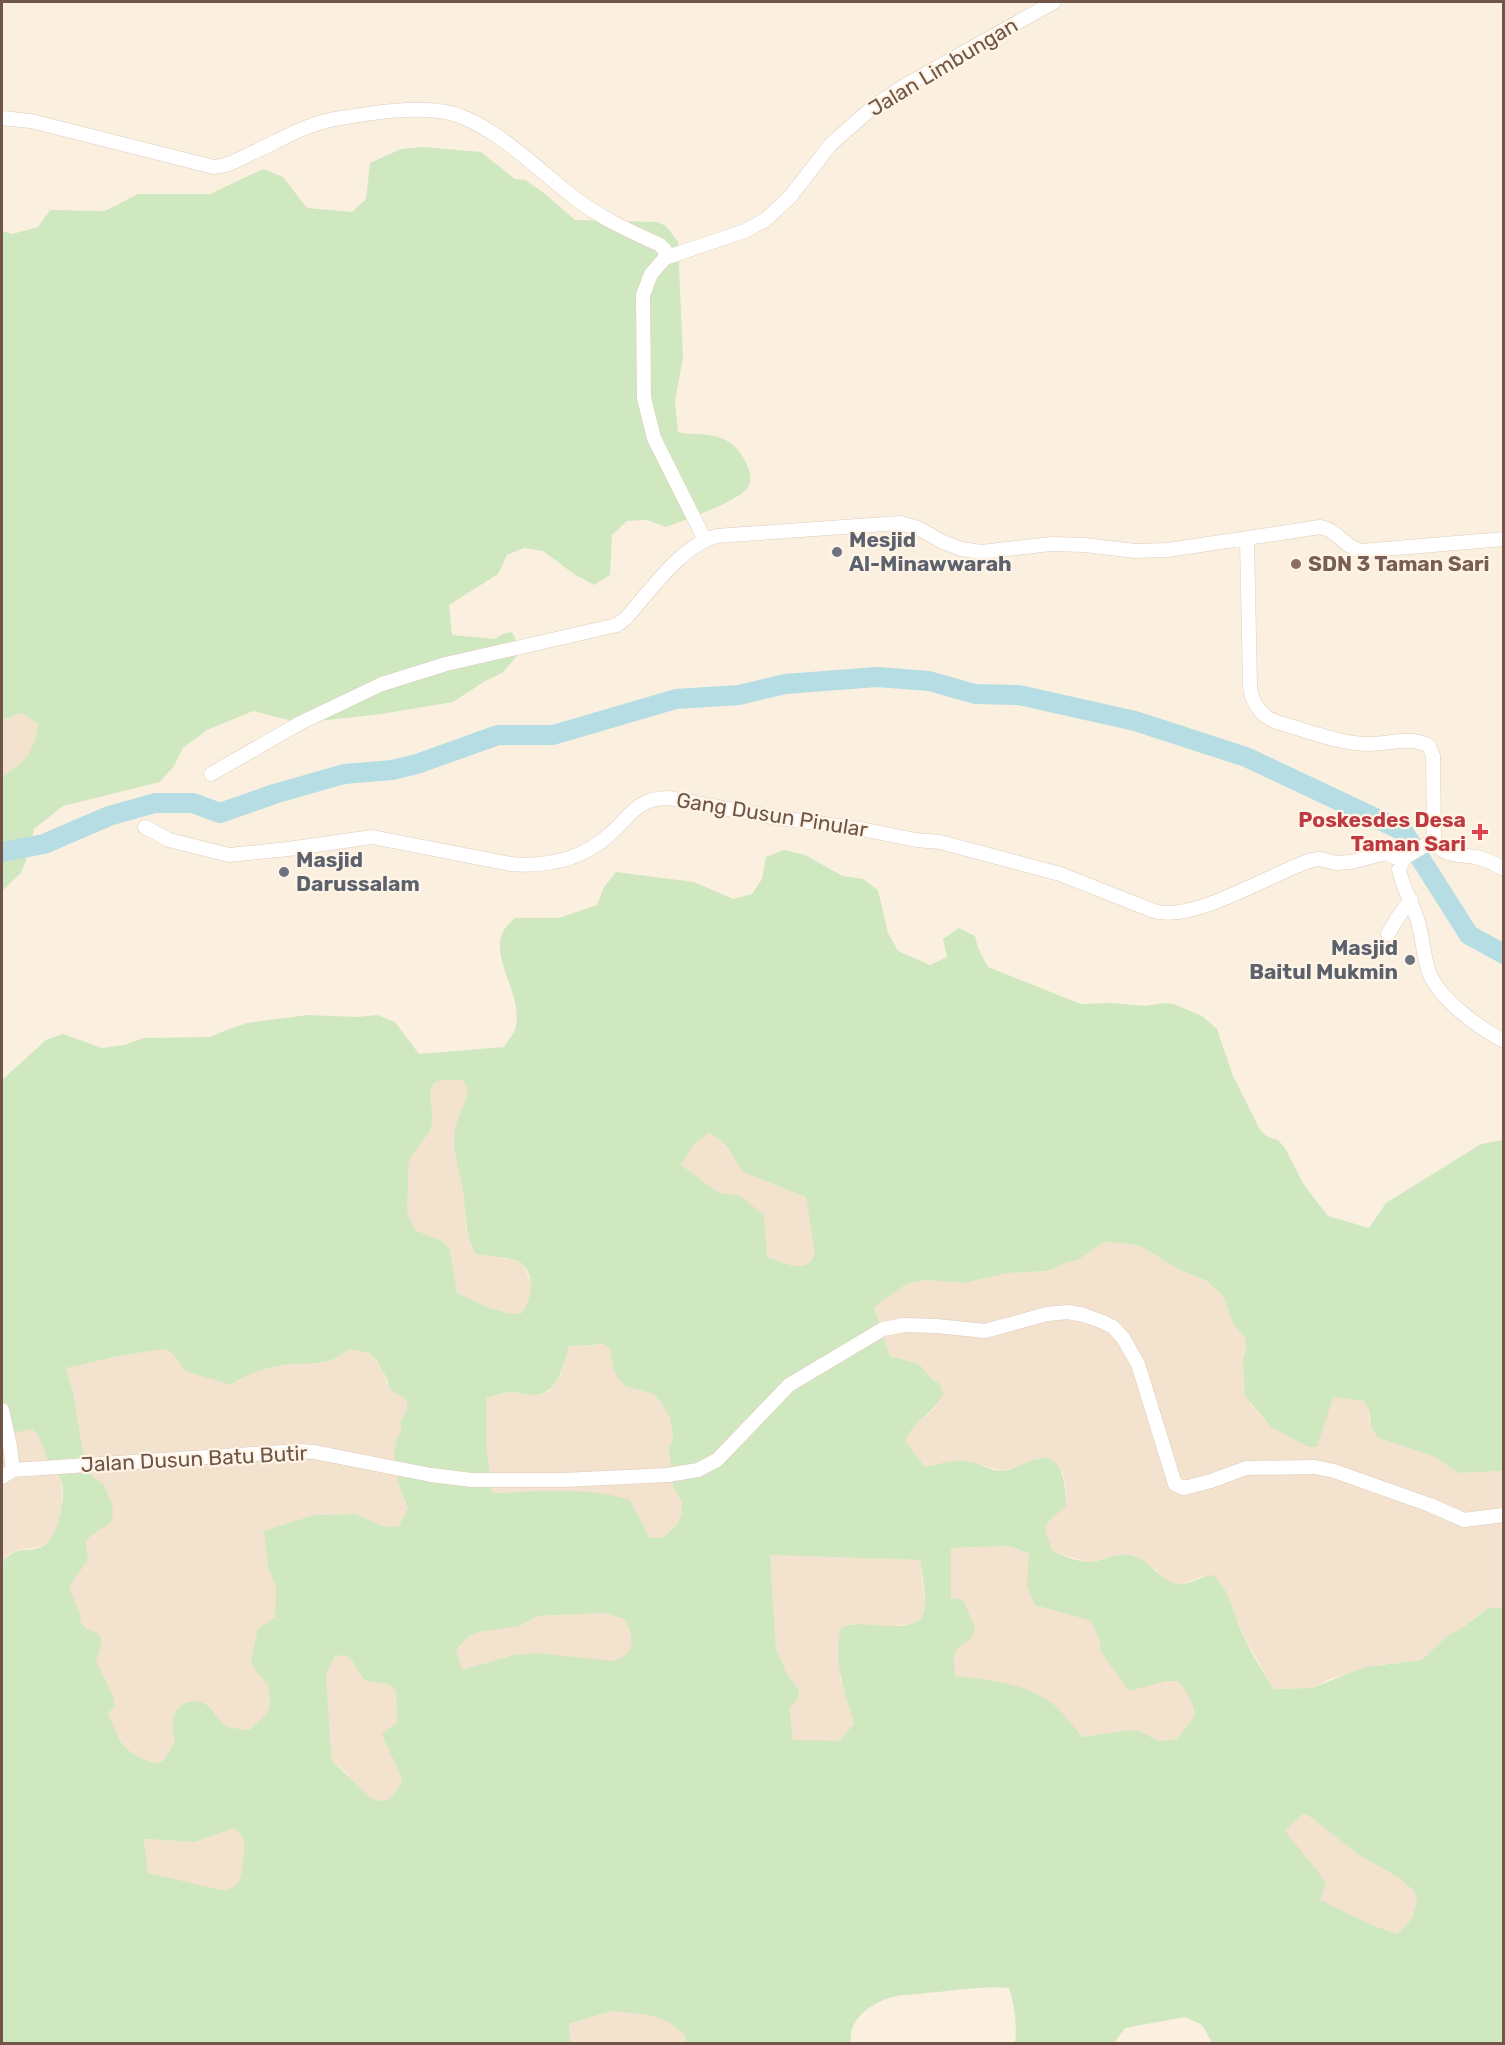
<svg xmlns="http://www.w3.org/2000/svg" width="1505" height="2045" font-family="Rubik,sans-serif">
<rect width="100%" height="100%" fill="#fbf0df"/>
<path fill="#f2e2ce" d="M 21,713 L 38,724 L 35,744 L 23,763 L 2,777 L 2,720 Z
M 442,1080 L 462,1080 L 468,1089 L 467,1100 L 462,1109 L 454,1138 L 465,1201 L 465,1225 L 471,1246 L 476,1253 L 516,1261 L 524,1266 L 532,1285 L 527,1305 L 522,1313 L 512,1315 L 503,1313 L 457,1293 L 450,1249 L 442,1241 L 415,1230 L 407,1212 L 409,1160 L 430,1131 L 433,1120 L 430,1092 L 434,1083 Z
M 709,1133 L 719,1139 L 726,1147 L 743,1172 L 806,1197 L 816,1252 L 812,1261 L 803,1266 L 793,1266 L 767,1257 L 739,1195 L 719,1193 L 681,1165 L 694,1144 Z
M 1104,1242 L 1132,1244 L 1142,1247 L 1178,1269 L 1207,1281 L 1223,1296 L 1233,1323 L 1246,1339 L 1246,1349 L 1243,1359 L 1250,1404 L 1271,1427 L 1308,1447 L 1333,1397 L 1364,1401 L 1369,1410 L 1369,1419 L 1379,1438 L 1433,1456 L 1459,1473 L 1503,1471 L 1503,1608 L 1488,1608 L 1480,1613 L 1465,1626 L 1447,1636 L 1422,1660 L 1376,1665 L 1330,1679 L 1312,1688 L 1273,1689 L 1241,1630 L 1238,1620 L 1203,1576 L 1181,1584 L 1171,1583 L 1163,1578 L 1157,1570 L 1121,1555 L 1088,1562 L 1053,1552 L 1044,1531 L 1048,1522 L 1066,1506 L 1066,1485 L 1063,1474 L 1057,1466 L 1039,1458 L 1003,1471 L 974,1463 L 934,1464 L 925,1467 L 905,1441 L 909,1431 L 933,1410 L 939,1402 L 940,1384 L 932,1379 L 919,1364 L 890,1356 L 874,1306 L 906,1284 L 924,1280 L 965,1283 L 1007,1273 L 1048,1271 L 1067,1262 L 1078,1260 Z
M 602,1343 L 610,1349 L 613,1368 L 625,1386 L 653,1394 L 660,1401 L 670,1418 L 673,1438 L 669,1448 L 673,1486 L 682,1502 L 682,1513 L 678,1523 L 663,1537 L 650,1538 L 630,1500 L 575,1491 L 492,1493 L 486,1443 L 486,1398 L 510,1392 L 533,1395 L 541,1395 L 550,1391 L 561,1374 L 569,1346 L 593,1345 Z
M 164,1349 L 173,1353 L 185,1371 L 231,1385 L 257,1370 L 292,1364 L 324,1363 L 342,1355 L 349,1349 L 369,1353 L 382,1369 L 389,1389 L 406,1399 L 409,1408 L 395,1447 L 394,1458 L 403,1499 L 408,1508 L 399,1527 L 385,1527 L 356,1514 L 314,1515 L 264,1531 L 268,1567 L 276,1588 L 276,1597 L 275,1617 L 267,1625 L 255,1670 L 268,1685 L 270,1705 L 267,1714 L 249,1730 L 226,1727 L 219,1721 L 215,1713 L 173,1731 L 175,1741 L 171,1751 L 165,1759 L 157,1764 L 134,1756 L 126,1749 L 115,1731 L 108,1713 L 103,1679 L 96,1661 L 98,1651 L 98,1633 L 88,1630 L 81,1623 L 80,1614 L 69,1587 L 88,1560 L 86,1540 L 103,1528 L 112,1504 L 104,1485 L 93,1477 L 83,1451 L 73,1392 L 66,1367 L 119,1356 Z
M 32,1429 L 39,1435 L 50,1467 L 61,1480 L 62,1506 L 59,1521 L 50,1539 L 42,1546 L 17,1550 L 8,1555 L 2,1563 L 2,1436 Z
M 1009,1546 L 1029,1555 L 1029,1564 L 1035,1605 L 1091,1621 L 1100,1643 L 1101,1652 L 1167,1681 L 1177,1681 L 1184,1688 L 1190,1696 L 1195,1716 L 1177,1739 L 1158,1741 L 1140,1731 L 1130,1730 L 1082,1737 L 1055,1706 L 992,1681 L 955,1676 L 954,1658 L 957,1649 L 972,1638 L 951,1598 L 951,1548 Z
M 770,1555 L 920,1560 L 925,1606 L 923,1616 L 916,1623 L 894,1626 L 850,1624 L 840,1678 L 854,1724 L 839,1741 L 793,1741 L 790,1706 L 798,1699 L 799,1690 L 787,1674 L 776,1649 Z
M 604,1613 L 624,1619 L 630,1629 L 632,1639 L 630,1650 L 623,1659 L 613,1662 L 536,1653 L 513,1655 L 462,1670 L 456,1650 L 469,1636 L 480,1632 L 520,1626 L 537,1616 Z
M 335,1655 L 345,1655 L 353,1662 L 359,1673 L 366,1681 L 388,1684 L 396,1691 L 397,1722 L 385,1744 L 401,1772 L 402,1783 L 390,1799 L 380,1801 L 371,1799 L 344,1771 L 332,1761 L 326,1675 Z
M 1303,1814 L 1309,1816 L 1359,1855 L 1399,1878 L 1415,1892 L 1417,1901 L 1411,1920 L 1397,1934 L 1372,1925 L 1319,1900 L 1285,1831 Z
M 233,1828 L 241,1834 L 246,1843 L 243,1874 L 239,1883 L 231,1889 L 221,1890 L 148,1874 L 144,1839 L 195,1842 Z
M 611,2011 L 649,2015 L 667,2021 L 684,2034 L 686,2043 L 571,2043 L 569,2024 Z"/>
<path fill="#d0e8bf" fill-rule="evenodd" d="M 422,147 L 481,152 L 515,179 L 525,180 L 544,193 L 575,220 L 657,222 L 666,226 L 678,242 L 683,357 L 675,401 L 678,432 C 691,435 704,433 718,437 C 731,441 739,449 745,461 C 749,468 753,479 748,487 C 738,502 685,520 666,527 L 647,520 L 627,521 L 612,535 L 610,575 L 594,585 L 574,574 L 543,551 L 524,548 L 507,555 L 498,574 L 449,605 L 452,635 L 495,639 L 502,634 L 512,632 L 519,647 L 516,657 L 502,673 L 485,681 L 453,702 L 381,714 L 300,723 L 253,711 L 207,730 L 183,748 L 174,766 L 160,782 L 63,806 L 34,829 L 28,855 L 21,873 L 2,891 L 2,777 C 27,760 33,754 38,724 L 21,713 L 2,720 L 2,231 L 12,234 L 38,227 L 50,210 L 105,211 L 138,194 L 210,194 L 263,169 L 283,177 L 307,208 L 352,212 L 366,199 L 370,163 L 401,149 Z
M 784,850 L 805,855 L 843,876 L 863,879 L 878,890 L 888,933 L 898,951 L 930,965 L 947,957 L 943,939 L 959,928 L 975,936 L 978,948 L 988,967 L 1081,1004 L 1113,1003 L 1145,1006 L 1165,1003 L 1174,1004 L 1202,1016 L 1217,1029 L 1233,1076 L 1260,1130 L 1268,1137 L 1278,1140 L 1285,1148 L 1304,1185 L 1328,1216 L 1369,1228 L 1386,1203 L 1481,1144 L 1503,1140 L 1503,1471 L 1459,1473 L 1433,1456 L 1379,1438 L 1372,1429 L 1369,1410 L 1364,1401 L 1333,1397 L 1317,1447 L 1308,1447 L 1271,1427 L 1245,1396 L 1243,1359 L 1246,1349 L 1246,1339 L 1233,1323 L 1223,1296 L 1207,1281 L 1178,1269 L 1142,1247 L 1132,1244 L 1104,1242 L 1078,1260 L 1067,1262 L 1048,1271 L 1007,1273 L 965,1283 L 924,1280 L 906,1284 L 874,1307 L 890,1356 L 919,1364 L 932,1379 L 940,1384 L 943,1394 C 934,1414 913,1421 905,1441 L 925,1467 C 940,1463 960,1458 975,1463 C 984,1466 992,1471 1002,1471 C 1013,1470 1025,1461 1037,1459 C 1064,1452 1066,1488 1066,1506 L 1048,1522 L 1045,1531 L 1053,1552 C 1063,1555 1078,1562 1089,1562 C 1103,1561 1115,1553 1130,1555 C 1150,1559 1165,1587 1182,1584 C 1193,1583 1202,1576 1213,1575 C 1229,1589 1233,1611 1241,1630 C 1249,1650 1262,1670 1273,1689 L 1312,1688 L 1365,1667 L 1422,1660 L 1447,1636 L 1465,1626 L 1480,1614 L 1488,1608 L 1503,1608 L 1503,2043 L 1212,2043 L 1202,2025 L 1185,2017 L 1125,2028 L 1114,2043 L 1015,2043 C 1017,2023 1015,2007 1009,1988 C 982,1985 954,1991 926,1993 C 914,1995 900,1994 889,1998 C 870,2004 847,2021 851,2043 L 686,2043 L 684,2034 L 667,2021 L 649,2015 L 611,2011 L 569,2024 L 571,2043 L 2,2043 L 2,1563 C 19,1542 27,1555 43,1546 C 58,1537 67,1496 61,1480 C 60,1475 52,1471 50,1466 C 43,1452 44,1439 32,1429 L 2,1436 L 2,1080 L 46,1040 L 63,1034 L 102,1048 L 124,1045 L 144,1038 L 210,1037 L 229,1029 L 247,1023 L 308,1015 L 357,1017 L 377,1015 L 395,1022 L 419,1054 L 504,1047 C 507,1042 511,1037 514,1032 C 527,999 489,960 503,932 C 505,927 511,922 515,918 L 559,918 L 597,905 L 604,887 L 616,872 L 694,882 L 733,899 L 752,894 L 762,879 L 766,857 ZM 442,1080 L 462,1080 L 468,1089 C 466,1106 454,1122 454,1139 C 454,1155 460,1174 463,1190 C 467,1212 463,1233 476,1254 C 489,1256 502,1257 514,1260 C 537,1267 533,1297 522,1313 C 502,1317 477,1301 457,1293 L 450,1249 L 442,1241 L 415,1230 L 407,1212 L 409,1160 L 430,1131 L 433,1120 L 430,1092 L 434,1083 ZM 709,1133 L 719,1139 L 726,1146 L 743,1172 L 806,1197 L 815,1252 L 812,1261 L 803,1266 L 793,1266 L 767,1257 L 764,1215 L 739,1195 L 719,1193 L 681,1165 L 694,1144 ZM 602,1343 L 610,1349 L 613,1368 L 618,1378 L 625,1386 L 653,1394 L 660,1401 L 670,1418 L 673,1438 L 669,1448 L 673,1486 L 682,1502 L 682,1513 L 678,1523 L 670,1531 L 663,1537 L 650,1538 L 630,1500 C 586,1486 538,1492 492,1493 L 486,1443 L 486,1398 C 493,1397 501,1393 509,1392 C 517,1392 525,1395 533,1395 C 558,1396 563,1365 569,1346 L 593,1345 ZM 164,1349 L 173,1354 L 185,1371 L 231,1385 C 249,1372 270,1366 292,1364 C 316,1363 329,1366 349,1349 L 369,1353 L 377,1361 L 387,1379 L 389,1389 L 406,1399 L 408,1408 L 404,1414 L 400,1424 L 402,1428 C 400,1434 396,1440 395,1447 C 391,1461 401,1494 408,1508 L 399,1526 L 385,1527 L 356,1514 L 314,1515 L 264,1531 L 268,1567 L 276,1588 L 275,1617 L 258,1629 L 251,1660 L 255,1670 L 268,1685 L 270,1705 L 267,1714 L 249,1730 L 226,1727 C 219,1721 215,1712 208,1706 C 197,1698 181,1701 175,1713 C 171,1721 173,1733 175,1741 L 165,1759 L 157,1764 C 122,1752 122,1746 108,1713 L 115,1706 L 113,1696 L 96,1661 L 102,1642 L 98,1633 L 88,1630 L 81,1623 L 80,1614 L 69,1587 L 88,1560 L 86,1540 L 111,1522 L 113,1513 L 112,1504 L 104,1485 L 93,1477 L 83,1451 L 73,1392 L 66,1368 L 119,1356 ZM 1009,1546 L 1029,1554 L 1027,1587 L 1035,1605 L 1091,1621 L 1100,1643 L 1101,1652 L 1129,1691 L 1167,1681 L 1177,1681 C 1188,1691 1192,1701 1195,1716 L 1177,1739 L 1158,1741 L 1140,1731 L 1130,1730 L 1082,1737 C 1073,1726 1065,1714 1054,1705 C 1026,1683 989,1680 955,1676 L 954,1658 L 957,1649 L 972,1638 L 975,1628 L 963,1600 L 951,1598 L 951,1548 ZM 770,1555 L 920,1560 C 922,1576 927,1596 924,1612 C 918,1636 867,1621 850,1625 C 846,1625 844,1627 841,1628 C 832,1660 845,1693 854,1724 L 839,1741 L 793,1740 L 790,1707 L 798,1699 L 799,1690 L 787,1674 L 776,1649 ZM 604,1613 L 624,1619 C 635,1637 636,1655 613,1661 L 536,1653 L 513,1655 L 462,1670 L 456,1650 L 469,1636 L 480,1632 L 520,1626 L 537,1616 ZM 335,1655 L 346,1656 L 353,1662 L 359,1673 L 366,1681 L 388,1684 L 396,1691 L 397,1722 L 382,1734 C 387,1751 399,1765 402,1782 L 390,1799 L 380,1801 L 371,1798 L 332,1761 L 326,1675 ZM 1303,1814 L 1309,1816 L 1359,1855 L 1399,1878 L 1415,1892 L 1417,1901 L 1411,1920 L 1397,1934 L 1372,1925 L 1320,1900 L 1326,1882 L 1285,1831 ZM 233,1828 C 248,1839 245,1844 243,1861 C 241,1878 242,1888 221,1890 L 148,1873 L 144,1839 L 195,1842 Z"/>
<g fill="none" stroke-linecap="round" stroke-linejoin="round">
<path stroke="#b5dde3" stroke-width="20" d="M 2,852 L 44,844 L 109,816 L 155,803 L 193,803 L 220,813 L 274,794 L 344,774 L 392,770 L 417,764 L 498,735 L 553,735 L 676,699 L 739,695 L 785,684 L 877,677 L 929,681 L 975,694 L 1019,695 L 1135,721 L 1246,757 L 1403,831 L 1469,935 L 1504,954"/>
<g stroke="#dfccbc" stroke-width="15">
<path id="street" d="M 2,118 L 31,121 L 214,167 C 228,166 240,159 252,153 C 281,140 309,122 341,118 C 371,113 415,106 445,112 C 491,120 542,174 580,202 C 605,220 632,232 660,245 L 665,250 L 665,258 L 651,274 L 643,295 L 644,398 L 654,438 L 705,540
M 665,258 L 745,231 L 765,220 L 790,197 L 831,144 L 873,107 L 904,86 L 1054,2
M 1247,540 L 1250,686 C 1251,698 1257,710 1267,717 C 1275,723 1285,724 1293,727 C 1317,734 1341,743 1366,744 C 1387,745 1409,735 1429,746 L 1433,756 L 1434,840
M 211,774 L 300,723 L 382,684 L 446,664 L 617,625 L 626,618 C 651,590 680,547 716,536 L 900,523 L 918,528 L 943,542 L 961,549 L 981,552 L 1051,544 L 1085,545 L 1135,551 L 1168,550 L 1320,527 C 1338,530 1344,547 1361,551 L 1504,539
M 145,827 L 169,840 L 229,855 L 288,849 L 372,837 L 510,864 C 546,867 581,860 609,835 C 631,816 636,798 669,798 L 772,817 L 861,829 L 916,840 L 940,842 L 1060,874 L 1154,911 C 1194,923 1271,873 1312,860 L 1320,859 L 1336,863 L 1351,862 L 1386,853 L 1402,860
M 1434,840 L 1404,858 L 1399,869 C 1402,887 1413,904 1418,922 C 1423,938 1423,956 1429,972 C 1439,999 1479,1028 1504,1041
M 1434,840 C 1442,858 1460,854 1476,857 C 1486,859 1495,864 1504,869
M 1388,934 L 1398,917 L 1411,900
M 2,1410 L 10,1446 L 13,1470
M 2,1477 L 13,1470 L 298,1451 L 314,1452 L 431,1475 L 472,1480 L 563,1480 L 668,1475 L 698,1470 L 717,1460 L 789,1385 L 883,1329 L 904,1325 L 937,1326 L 985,1331 L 1047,1314 L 1068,1312 L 1084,1315 L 1103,1322 L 1113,1327 L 1123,1338 L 1138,1364 L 1175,1484 L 1184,1488 L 1211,1481 L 1246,1468 L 1315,1467 L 1334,1471 L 1430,1505 L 1464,1520 L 1504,1515"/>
</g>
<use href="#street" stroke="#fff" stroke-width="14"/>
</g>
<g fill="#6b7280" stroke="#fff4e5" stroke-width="2">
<circle cx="837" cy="552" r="6"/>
<circle cx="284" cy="872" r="6"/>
<circle cx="1410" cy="960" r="6"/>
</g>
<circle fill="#8d6e63" stroke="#fff4e5" stroke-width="2" cx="1296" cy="564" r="6"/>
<path fill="#e0444e" stroke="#fff4e5" stroke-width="2" d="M1477 823h6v6h6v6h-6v6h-6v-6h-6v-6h6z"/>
<g text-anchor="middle" stroke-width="4.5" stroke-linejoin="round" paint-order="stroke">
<g font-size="21" fill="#705648" stroke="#fff4e5">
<text transform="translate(943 67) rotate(-31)" y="7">Jalan Limbungan</text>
<text transform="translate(772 815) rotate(9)" y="7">Gang Dusun Pinular</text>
<text transform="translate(194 1459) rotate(-3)" y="7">Jalan Dusun Batu Butir</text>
</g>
<g font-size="21" font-weight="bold" fill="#5b616d" stroke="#fff4e5" text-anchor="start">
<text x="849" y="547">Mesjid<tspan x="849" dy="24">Al-Minawwarah</tspan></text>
<text x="296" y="867">Masjid<tspan x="296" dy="24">Darussalam</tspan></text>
<text x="1398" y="955" text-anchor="end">Masjid<tspan x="1398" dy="24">Baitul Mukmin</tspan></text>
</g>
<g font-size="21" font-weight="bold" fill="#785e54" stroke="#fff4e5" text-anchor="start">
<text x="1308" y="571">SDN 3 Taman Sari</text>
</g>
<g font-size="21" font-weight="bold" fill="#be3a42" stroke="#fff4e5" text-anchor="end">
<text x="1466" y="827">Poskesdes Desa<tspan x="1466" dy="24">Taman Sari</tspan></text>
</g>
</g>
<rect width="1505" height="2045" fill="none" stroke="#705648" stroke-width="6"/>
</svg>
